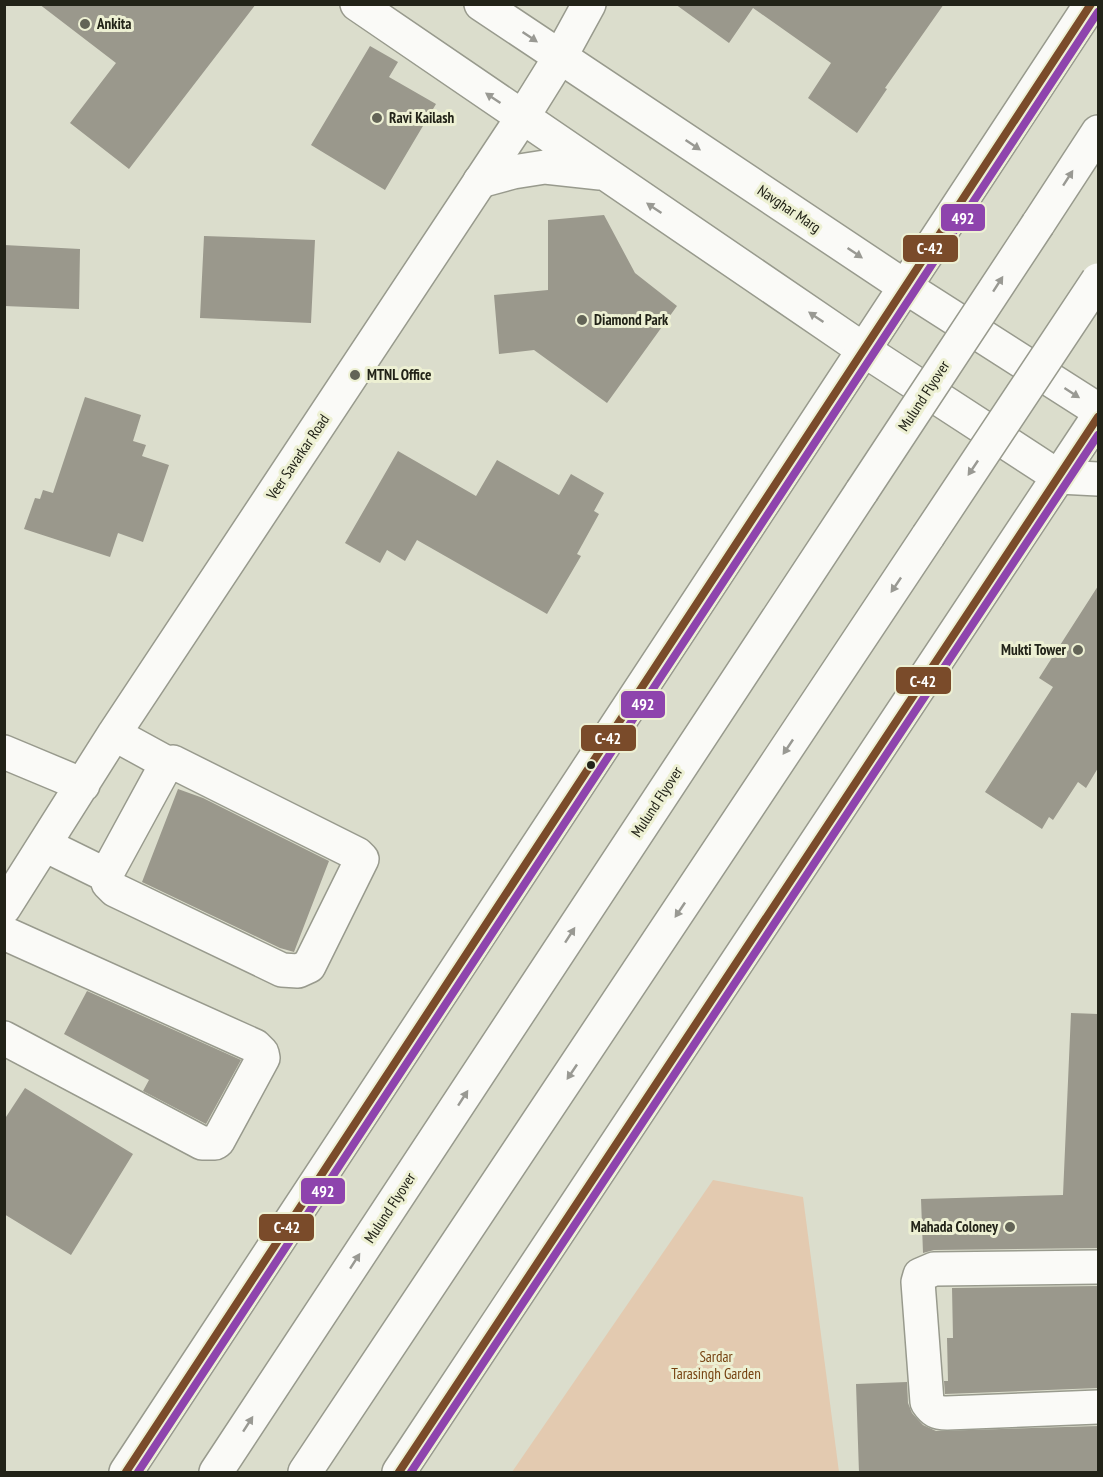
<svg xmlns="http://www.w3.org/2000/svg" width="1103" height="1477" font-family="'PT Sans Narrow',sans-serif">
<rect width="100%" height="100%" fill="#dbddcc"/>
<path fill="#e3cab0" d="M 713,1180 L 803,1197 L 839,1472 L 512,1472 Z"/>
<path fill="#9a988c" d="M 39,4 L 256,4 L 129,169 L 70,123 L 116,63 Z
M 675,4 L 944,4 L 885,88 L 887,89 L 857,133 L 808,98 L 831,63 L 753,8 L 729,43 Z
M 370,46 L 398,62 L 389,77 L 436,104 L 385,190 L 311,145 Z
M 604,215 L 635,273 L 677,306 L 607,403 L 534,350 L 499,354 L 494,295 L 548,290 L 548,220 Z
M 204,236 L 315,240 L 311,323 L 200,318 Z
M 4,245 L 80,249 L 79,309 L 4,306 Z
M 85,397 L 141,415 L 133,441 L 146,445 L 142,456 L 169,465 L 143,542 L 118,533 L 110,557 L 24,529 L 35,498 L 40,499 L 43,490 L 53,493 Z
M 398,451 L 476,496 L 497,460 L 559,495 L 571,474 L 604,493 L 594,511 L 599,514 L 577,554 L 581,556 L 547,614 L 417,540 L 405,561 L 387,550 L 380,563 L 345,543 Z
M 1098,586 L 1098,768 L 1086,788 L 1078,782 L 1053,820 L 1049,817 L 1042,829 L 985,792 L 1053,687 L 1039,678 Z
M 178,789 L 203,798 L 329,861 L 294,952 L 280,948 L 142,882 Z
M 87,991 L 241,1060 L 206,1124 L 143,1091 L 149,1080 L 64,1034 Z
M 1071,1013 L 1098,1014 L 1098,1248 L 934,1250 L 923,1253 L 921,1199 L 1063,1195 Z
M 25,1088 L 133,1154 L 71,1255 L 4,1214 L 4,1120 Z
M 1098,1286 L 1098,1388 L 945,1394 L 944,1381 L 948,1381 L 947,1338 L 953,1338 L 952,1288 Z
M 907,1382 L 908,1403 L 912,1413 L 923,1425 L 936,1431 L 1098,1426 L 1098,1473 L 859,1473 L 856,1384 Z"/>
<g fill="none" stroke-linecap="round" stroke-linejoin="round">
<g stroke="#989a8d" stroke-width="36">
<path id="minor" d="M 114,734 L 167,763
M 4,752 L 83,785
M 173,762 L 357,854 L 362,859 L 309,966 L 298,971 L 282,970 L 115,890 L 108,883 L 106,875 L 167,763 Z
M 45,845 L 106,875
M 4,908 L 114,734 L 522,118 L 560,57 L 589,4
M 4,933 L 255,1046 L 262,1053 L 263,1058 L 218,1141 L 215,1143 L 202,1143 L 4,1038
M 1098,1267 L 934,1269 L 920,1275 L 918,1282 L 927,1402 C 933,1411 937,1413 947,1413 L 1098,1407"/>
</g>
<g stroke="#989a8d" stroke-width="36">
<path id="major" d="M 357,4 L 864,350 L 1059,477 L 1098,479
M 481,4 L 904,286 L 1098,410
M 480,181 L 513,172 L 545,167 L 600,173"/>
</g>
<g stroke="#989a8d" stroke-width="36">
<path id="highway" d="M 1038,224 L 1098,132
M 126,1472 L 1091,4
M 216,1472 L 862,491
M 305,1472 L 928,536
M 399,1472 L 1098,417"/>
</g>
<use href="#minor" stroke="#fafaf7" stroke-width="33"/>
<use href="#major" stroke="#fafaf7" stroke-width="33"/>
<use href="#highway" stroke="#fafaf7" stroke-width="33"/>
<g stroke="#989a8d" stroke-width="36" stroke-linecap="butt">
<path id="highway-bridge" d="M 862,491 L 1038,224
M 928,536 L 1098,280"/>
</g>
<use href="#highway-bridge" stroke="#fafaf7" stroke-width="33"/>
<g stroke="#edf0d3" stroke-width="12">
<path id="bus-1" d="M 126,1472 L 1091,4
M 399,1472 L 1098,417"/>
</g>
<g stroke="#edf0d3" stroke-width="12">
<path id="bus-2" d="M 138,1472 L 1098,12
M 411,1472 L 1098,435"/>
</g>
<use href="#bus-1" stroke="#7a4b2a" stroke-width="8"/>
<use href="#bus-2" stroke="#8e44ad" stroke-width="8"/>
</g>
<defs><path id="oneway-solid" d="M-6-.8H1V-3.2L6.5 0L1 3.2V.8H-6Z" transform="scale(1.5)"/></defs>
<g fill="#999993">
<use href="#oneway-solid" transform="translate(530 37) rotate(34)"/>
<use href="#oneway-solid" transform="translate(493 98) rotate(-146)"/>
<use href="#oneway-solid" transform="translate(693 145) rotate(34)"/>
<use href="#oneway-solid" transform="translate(1068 178) rotate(-57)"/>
<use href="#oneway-solid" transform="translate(654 208) rotate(-146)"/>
<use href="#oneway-solid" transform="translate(855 253) rotate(34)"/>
<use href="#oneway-solid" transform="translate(998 284) rotate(-57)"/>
<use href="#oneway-solid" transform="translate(816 317) rotate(-146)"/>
<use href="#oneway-solid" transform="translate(1072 393) rotate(33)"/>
<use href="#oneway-solid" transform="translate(973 468) rotate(124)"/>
<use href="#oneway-solid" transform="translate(896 585) rotate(124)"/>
<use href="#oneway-solid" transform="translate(788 747) rotate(124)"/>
<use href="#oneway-solid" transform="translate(680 910) rotate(124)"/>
<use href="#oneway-solid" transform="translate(570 935) rotate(-57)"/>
<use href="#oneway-solid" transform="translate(572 1072) rotate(124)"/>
<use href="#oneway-solid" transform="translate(463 1098) rotate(-57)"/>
<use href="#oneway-solid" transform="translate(355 1261) rotate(-57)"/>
<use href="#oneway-solid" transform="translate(248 1424) rotate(-57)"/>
</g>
<g fill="#636457" stroke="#edf0d3" stroke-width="2">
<circle cx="85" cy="24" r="6"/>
<circle cx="377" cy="118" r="6"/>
<circle cx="582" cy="320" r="6"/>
<circle cx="355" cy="375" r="6"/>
<circle cx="1078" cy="650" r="6"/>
<circle cx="1010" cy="1227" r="6"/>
</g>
<circle fill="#222318" stroke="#edf0d3" stroke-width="2" cx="591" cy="765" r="5"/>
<g text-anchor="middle" stroke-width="6" stroke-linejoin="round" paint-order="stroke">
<g font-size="15" font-weight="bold" fill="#222318" stroke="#edf0d3" text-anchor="start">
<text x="97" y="29">Ankita</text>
<text x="389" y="123">Ravi Kailash</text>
<text x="594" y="325">Diamond Park</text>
<text x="367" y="380">MTNL Office</text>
<text x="1066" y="655" text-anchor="end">Mukti Tower</text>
<text x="998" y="1232" text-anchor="end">Mahada Coloney</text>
</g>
<g font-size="15" fill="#222318" stroke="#edf0d3">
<text transform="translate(789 209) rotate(34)" y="5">Navghar Marg</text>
<text transform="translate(924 396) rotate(-57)" y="5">Mulund Flyover</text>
<text transform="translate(298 457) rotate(-56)" y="5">Veer Savarkar Road</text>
<text transform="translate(657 802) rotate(-57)" y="5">Mulund Flyover</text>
<text transform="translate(390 1208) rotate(-57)" y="5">Mulund Flyover</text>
</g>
<g font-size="15" fill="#764211" stroke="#edf0d3">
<text x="716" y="1362">Sardar<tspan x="716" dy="17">Tarasingh Garden</tspan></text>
</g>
</g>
<g stroke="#edf0d3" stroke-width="2">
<rect x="940" y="203" width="46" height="29" rx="6" fill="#8e44ad"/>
<rect x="902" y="234" width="57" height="29" rx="6" fill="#7a4b2a"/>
<rect x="895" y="666" width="57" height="29" rx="6" fill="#7a4b2a"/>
<rect x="620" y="690" width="46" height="29" rx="6" fill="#8e44ad"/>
<rect x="580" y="724" width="57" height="28" rx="6" fill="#7a4b2a"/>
<rect x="300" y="1177" width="46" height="28" rx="6" fill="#8e44ad"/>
<rect x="258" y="1213" width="57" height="29" rx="6" fill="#7a4b2a"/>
</g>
<g font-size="16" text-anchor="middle" font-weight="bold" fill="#fff">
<text x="963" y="224">492</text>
<text x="930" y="254">C-42</text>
<text x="923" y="687">C-42</text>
<text x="643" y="710">492</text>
<text x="608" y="744">C-42</text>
<text x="323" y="1197">492</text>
<text x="287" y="1233">C-42</text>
</g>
<rect width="1103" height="1477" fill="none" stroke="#222318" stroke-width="12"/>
</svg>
